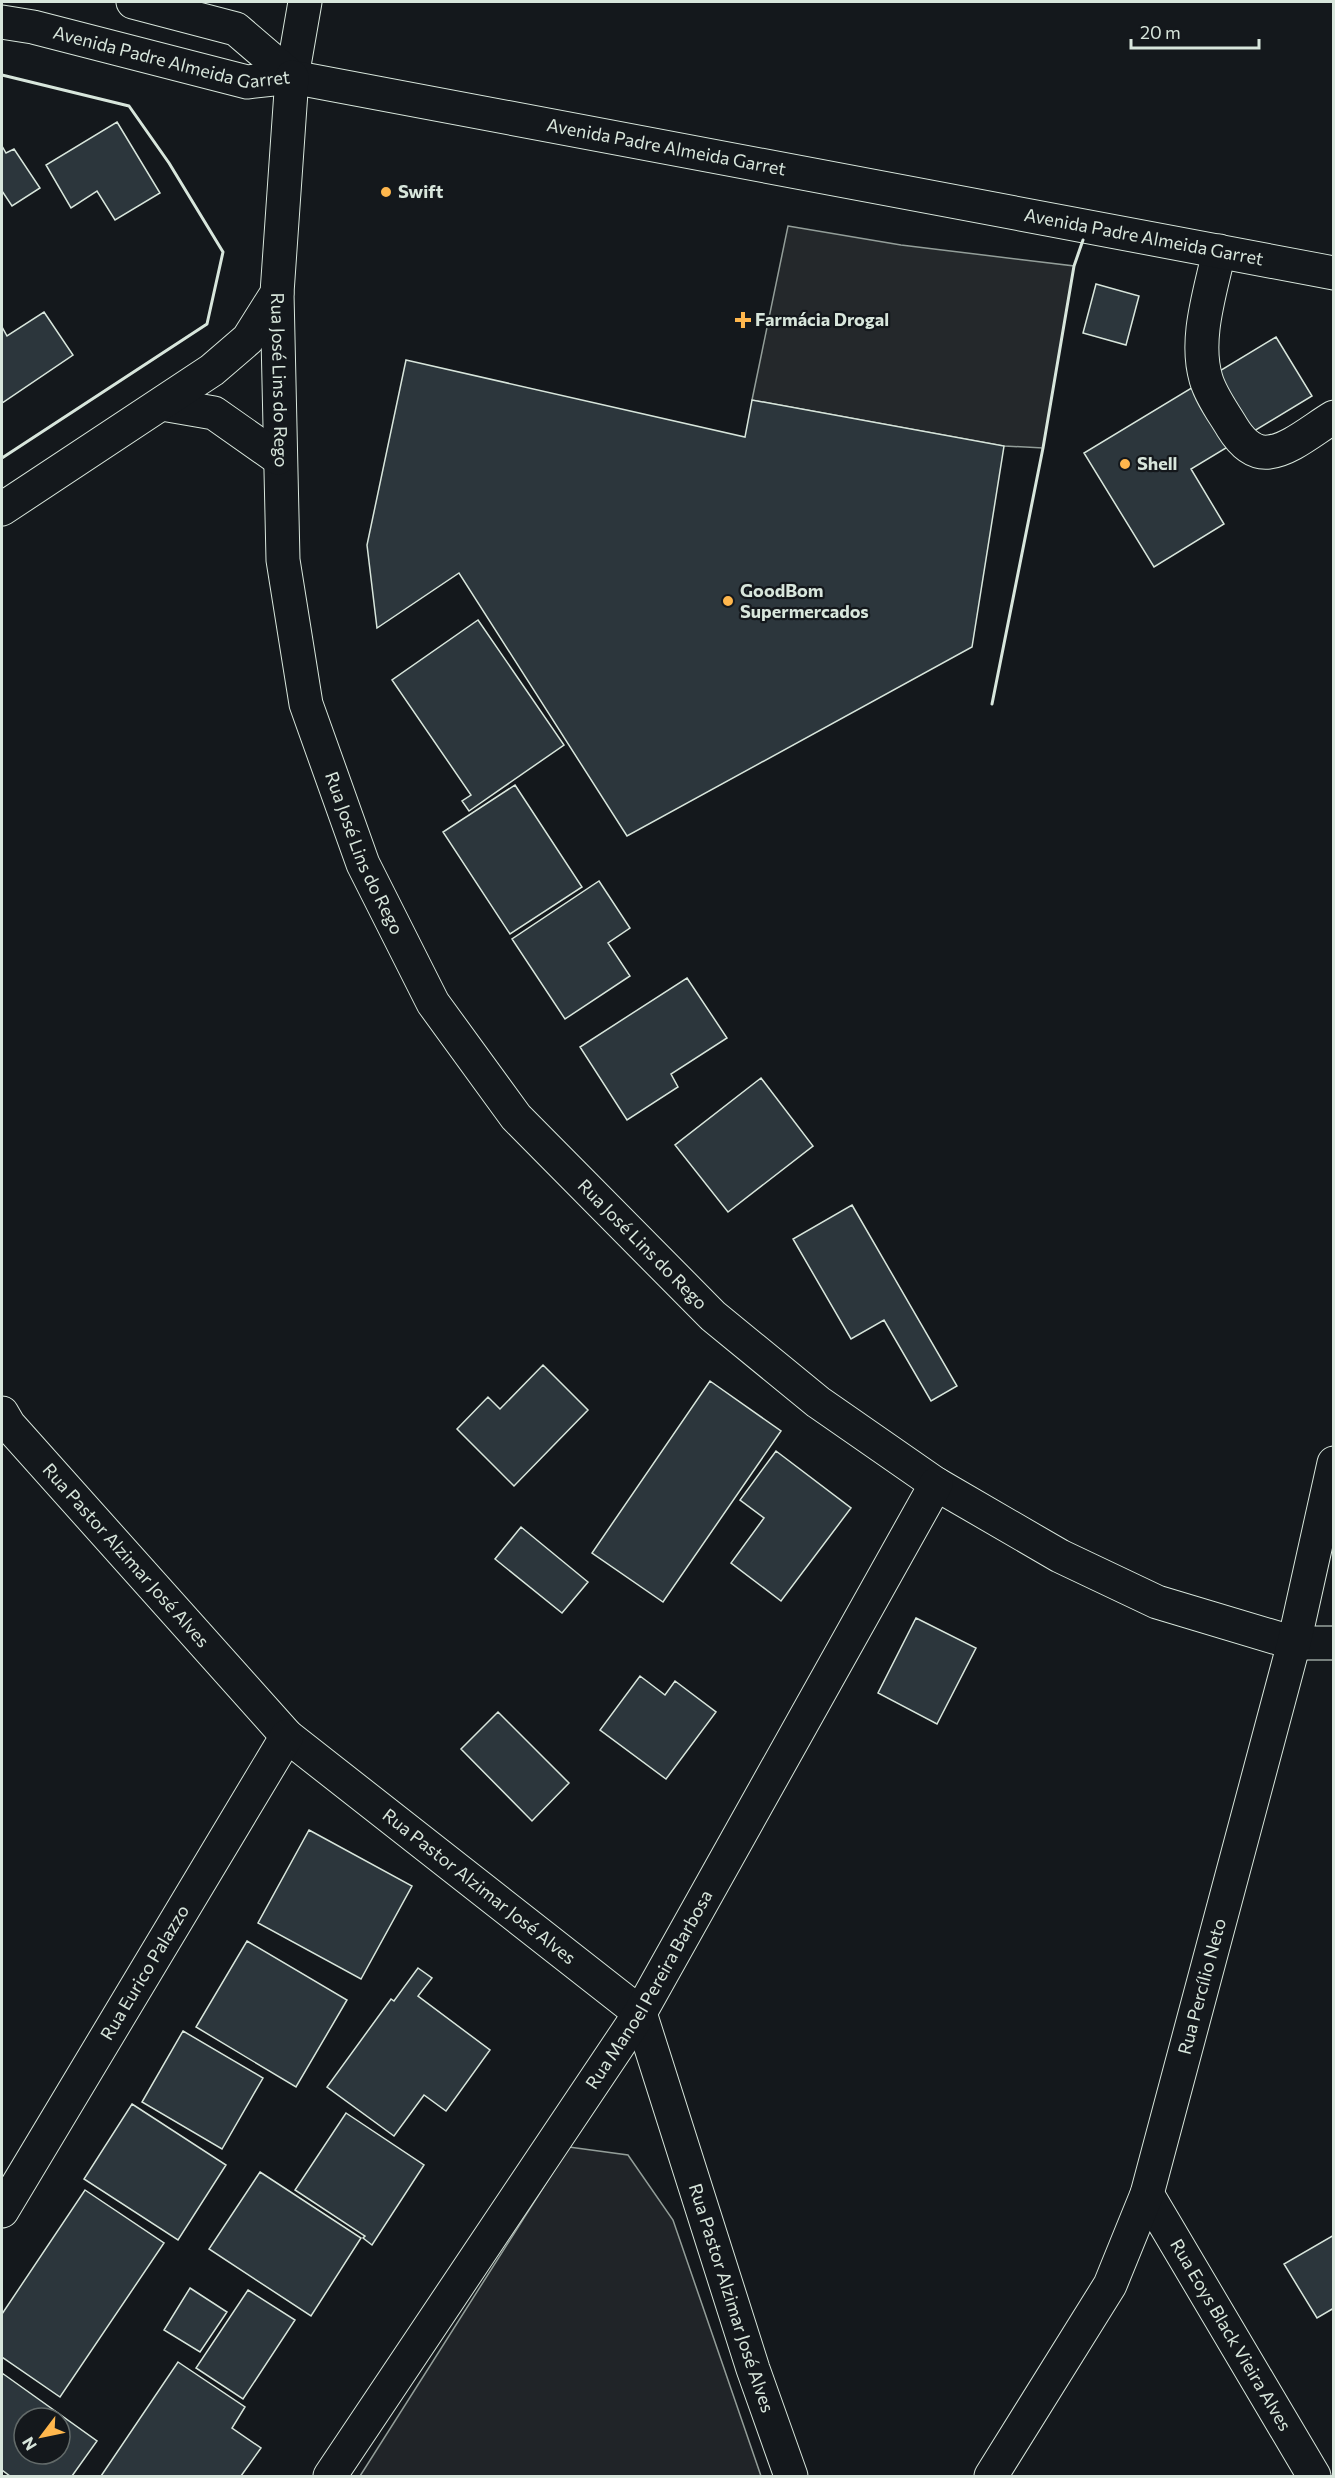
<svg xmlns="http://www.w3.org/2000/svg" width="1335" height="2478" font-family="Commissioner,sans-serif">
<rect width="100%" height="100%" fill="#14181c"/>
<path fill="#202428" stroke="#939e99" stroke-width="1.5" d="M 569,2147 L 628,2155 L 673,2220 L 761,2476 L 360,2476 Z"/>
<path fill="#24282b" stroke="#939e99" stroke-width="1.5" d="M 788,226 L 901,245 L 1074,266 L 1043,448 L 1004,446 L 752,400 Z"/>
<path fill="#2c363c" stroke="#d8e6dc" stroke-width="1.5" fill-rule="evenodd" d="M 117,122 L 160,193 L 115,220 L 97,191 L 71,208 L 46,165 Z
M 2,146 L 6,153 L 14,149 L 40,188 L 12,206 L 2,191 Z
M 1096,284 L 1139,296 L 1126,345 L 1083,333 Z
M 44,312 L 73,355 L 2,403 L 2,327 L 7,336 Z
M 1276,337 L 1312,396 L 1191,469 L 1224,524 L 1154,567 L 1084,453 Z
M 406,360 L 745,437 L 752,400 L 1004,446 L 972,647 L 627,836 L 459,573 L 377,628 L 367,545 Z
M 478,620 L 564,745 L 469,811 L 462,801 L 471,795 L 392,680 Z
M 515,785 L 582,887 L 510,934 L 443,832 Z
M 599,881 L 630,928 L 608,943 L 630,976 L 565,1019 L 512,939 Z
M 687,978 L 727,1038 L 671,1074 L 678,1087 L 627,1120 L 580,1047 Z
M 761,1078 L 813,1146 L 728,1212 L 675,1145 Z
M 852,1205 L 957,1386 L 931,1401 L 884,1320 L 851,1339 L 793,1239 Z
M 543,1365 L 588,1410 L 514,1486 L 457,1429 L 488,1397 L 500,1409 Z
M 710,1381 L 781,1431 L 663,1602 L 592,1553 Z
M 776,1451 L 851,1508 L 781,1601 L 731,1563 L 764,1518 L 740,1500 Z
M 521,1527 L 588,1582 L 562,1613 L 495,1559 Z
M 916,1618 L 976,1648 L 937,1724 L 878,1693 Z
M 640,1676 L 665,1695 L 675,1681 L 716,1712 L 666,1779 L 600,1730 Z
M 498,1712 L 569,1783 L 532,1821 L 461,1749 Z
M 309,1830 L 412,1886 L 361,1979 L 258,1923 Z
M 247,1941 L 347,2000 L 296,2087 L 196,2027 Z
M 418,1968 L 432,1978 L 418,1996 L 490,2050 L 446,2111 L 424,2095 L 394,2136 L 327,2087 L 391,1999 L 394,2001 Z
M 183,2031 L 263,2078 L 222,2149 L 142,2102 Z
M 132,2104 L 226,2165 L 178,2240 L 84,2179 Z
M 346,2113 L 424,2165 L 372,2245 L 363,2238 L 365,2236 L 295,2190 Z
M 260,2172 L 361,2238 L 311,2316 L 209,2249 Z
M 85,2190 L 164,2243 L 60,2397 L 2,2357 L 2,2314 Z
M 1334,2235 L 1334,2308 L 1317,2318 L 1284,2264 Z
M 190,2288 L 227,2312 L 200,2352 L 164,2330 Z
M 248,2290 L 295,2320 L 243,2399 L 196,2368 Z
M 178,2362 L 245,2407 L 232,2428 L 261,2448 L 241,2476 L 101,2476 Z
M 2,2373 L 97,2441 L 72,2476 L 10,2476 L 2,2470 ZM 24,2418 L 60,2418 L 60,2454 L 24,2454 Z"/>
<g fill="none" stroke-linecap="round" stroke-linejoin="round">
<g stroke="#d8e6dc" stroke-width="35">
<g id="minor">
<path id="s1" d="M 2,22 L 33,27 L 247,82 L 292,77 L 305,2"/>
<path d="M 1219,251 C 1211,291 1194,338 1206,379 C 1211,396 1223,412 1232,427 C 1240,440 1252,454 1269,452 C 1290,450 1315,428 1334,417"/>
<path id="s2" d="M 277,293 L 283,560 L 306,704 L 363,864 L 433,1003 L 516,1117 L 713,1316 L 818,1402 L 936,1484 L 1060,1556 L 1157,1602 L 1294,1643 L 1334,1643"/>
<path id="s3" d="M 2,1413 L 9,1425 L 287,1736 L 640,2013 L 753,2369 L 791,2476"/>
<path id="s4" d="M 1147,2194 L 1314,2476"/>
<path id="s5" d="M 2,2211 L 287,1736"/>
<path id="s6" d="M 330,2476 L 640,2013 L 936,1484"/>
<path id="s7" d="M 991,2476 L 1110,2285 L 1147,2194 L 1294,1643 L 1334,1463"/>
</g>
</g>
<g stroke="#d8e6dc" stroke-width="35">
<g id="major">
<path id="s8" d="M 133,2 L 236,29 L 292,77 L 1334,273"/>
<path d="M 162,404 L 214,413 L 278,458"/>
<path d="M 2,509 L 212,370 L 248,339 L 277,293 L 292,77"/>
</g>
</g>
<use href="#minor" stroke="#14181c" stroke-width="33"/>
<use href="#major" stroke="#14181c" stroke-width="33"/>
<path stroke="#d8e6dc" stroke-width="3" d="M 2,75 L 129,106 L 169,163 L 223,252 L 207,324 L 2,458
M 992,704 L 1043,448 L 1074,266 L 1083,240"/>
</g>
<g fill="#ffb74d" stroke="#14181c" stroke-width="2">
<circle cx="386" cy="192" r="6"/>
<path d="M740 311h6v6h6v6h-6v6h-6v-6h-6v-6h6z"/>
<circle cx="1125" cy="464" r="6"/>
<circle cx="728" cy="601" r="6"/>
</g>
<g text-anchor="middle" stroke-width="4.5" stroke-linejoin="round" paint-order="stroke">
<g font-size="18" fill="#d8e6dc" stroke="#14181c">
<text dy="6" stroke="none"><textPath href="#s1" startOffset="174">Avenida Padre Almeida Garret</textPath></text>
<text dy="6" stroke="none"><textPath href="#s8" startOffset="561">Avenida Padre Almeida Garret</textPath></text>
<text dy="6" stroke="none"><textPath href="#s8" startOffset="1047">Avenida Padre Almeida Garret</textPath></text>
<text dy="6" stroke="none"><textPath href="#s2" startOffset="87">Rua José Lins do Rego</textPath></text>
<text dy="6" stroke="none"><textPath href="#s2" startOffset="573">Rua José Lins do Rego</textPath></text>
<text dy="6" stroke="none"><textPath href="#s2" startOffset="1059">Rua José Lins do Rego</textPath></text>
<text dy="6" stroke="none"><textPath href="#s3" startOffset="189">Rua Pastor Alzimar José Alves</textPath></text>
<text dy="6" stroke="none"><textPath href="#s3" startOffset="675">Rua Pastor Alzimar José Alves</textPath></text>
<text dy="6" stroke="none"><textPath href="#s5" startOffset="278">Rua Eurico Palazzo</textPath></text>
<text dy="6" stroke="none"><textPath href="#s7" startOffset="538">Rua Percílio Neto</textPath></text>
<text dy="6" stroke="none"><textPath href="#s6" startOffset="582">Rua Manoel Pereira Barbosa</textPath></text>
<text dy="6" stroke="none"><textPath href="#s3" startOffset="1179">Rua Pastor Alzimar José Alves</textPath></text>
<text dy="6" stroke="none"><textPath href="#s4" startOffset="164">Rua Eoys Black Vieira Alves</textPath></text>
</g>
<g font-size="18" font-weight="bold" fill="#d8e6dc" stroke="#14181c" text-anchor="start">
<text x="398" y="198">Swift</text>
<text x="755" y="326">Farmácia Drogal</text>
<text x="1137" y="470">Shell</text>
<text x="740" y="597">GoodBom<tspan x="740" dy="21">Supermercados</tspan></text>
</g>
</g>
<rect width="1335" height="2478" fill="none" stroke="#d8e6dc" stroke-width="6"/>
<g transform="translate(42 2436) rotate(238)"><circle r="28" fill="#14181c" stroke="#626a69" stroke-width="1.5"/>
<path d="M0-4.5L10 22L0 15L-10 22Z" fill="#ffb74d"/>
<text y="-9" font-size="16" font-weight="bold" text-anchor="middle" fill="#d8e6dc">N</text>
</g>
<path d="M1131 39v9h128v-9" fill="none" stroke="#d8e6dc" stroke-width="3"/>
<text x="1140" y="39" font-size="18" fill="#d8e6dc" stroke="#14181c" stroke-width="4.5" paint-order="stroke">20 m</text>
</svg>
